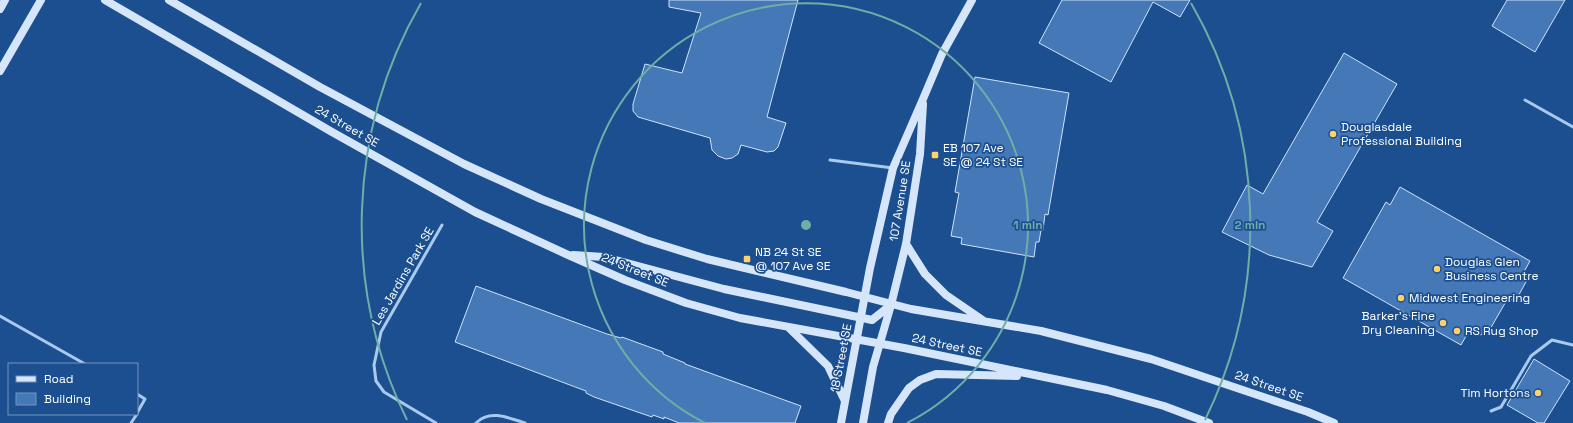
<svg xmlns="http://www.w3.org/2000/svg" width="1573" height="423" font-family="'Space Grotesk',sans-serif">
<rect width="100%" height="100%" fill="#1b4f8f"/>
<path fill="#4478b7" stroke="#cfe3fa" d="M 669,0 L 798,0 L 767,117 L 786,123 L 778,147 L 774,151 L 767,152 L 741,145 L 738,154 L 732,158 L 726,159 L 718,156 L 712,150 L 710,138 L 638,117 L 633,111 L 633,104 L 645,64 L 682,73 L 701,13 L 669,7 Z
M 1062,0 L 1190,0 L 1180,17 L 1153,2 L 1111,82 L 1039,43 Z
M 1507,0 L 1565,0 L 1535,52 L 1492,26 Z
M 1344,53 L 1397,84 L 1317,222 L 1333,231 L 1312,267 L 1269,255 L 1222,232 L 1247,185 L 1263,194 Z
M 975,77 L 1069,93 L 1048,215 L 1045,214 L 1043,230 L 1041,230 L 1039,242 L 1036,242 L 1034,257 L 961,244 L 962,238 L 951,236 L 959,193 L 955,192 Z
M 1400,187 L 1530,261 L 1521,277 L 1527,280 L 1515,302 L 1508,298 L 1489,331 L 1480,335 L 1470,329 L 1461,345 L 1343,278 L 1386,202 L 1390,205 Z
M 476,286 L 607,334 L 621,338 L 622,337 L 663,352 L 663,354 L 685,363 L 685,364 L 801,406 L 795,423 L 679,423 L 664,417 L 664,419 L 653,415 L 652,417 L 594,397 L 586,393 L 586,391 L 455,342 Z
M 1534,359 L 1570,381 L 1544,423 L 1538,423 L 1507,405 Z"/>
<g fill="none" stroke-linecap="round" stroke-linejoin="round">
<path stroke="#a9c9ee" stroke-width="3" d="M 1525,100 L 1573,127
M 830,160 L 893,168
M 0,316 L 85,364
M 137,394 L 145,399 L 137,413
M 1491,411 L 1501,407 L 1531,356 L 1552,340 L 1573,345
M 131,423 L 137,414
M 436,423 L 384,392 L 376,381 L 374,365 L 381,332 L 442,225
M 476,423 C 490,409 509,418 525,423"/>
<path stroke="#d6e6fa" stroke-width="8" d="M 105,0 L 332,132 L 475,212 L 566,254 L 625,280 L 686,303 L 740,318 L 904,348 L 1107,390 L 1164,406 L 1209,423
M 169,0 L 320,87 L 464,164 L 541,199 L 646,240 L 707,259 L 846,292 L 911,309 L 1041,331 L 1151,359 L 1308,412 L 1334,423
M 0,9 L 5,0
M 0,71 L 41,0
M 906,244 L 925,274 L 946,295 L 984,321
M 573,255 L 604,257 L 724,289 L 872,320 L 891,305
M 788,327 L 828,366 L 845,401
M 841,423 L 870,268 L 893,168 L 923,99 L 942,54 L 972,0
M 863,423 L 873,367 L 891,305 L 906,244 L 920,154 L 923,104
M 888,423 L 891,414 L 909,388 L 920,380 L 936,374 L 1017,376"/>
</g>
<g fill="none" stroke="#6fada8" stroke-width="2">
<path d="M705 423A222 222 0 1 1 907 423"/>
<path d="M407 420A444 444 0 0 1 421 3M1191 3A444 444 0 0 1 1205 420"/>
</g>
<g fill="#ffd166" stroke="#1b4f8f" stroke-width="1.5">
<circle cx="1333" cy="134" r="4"/>
<rect x="931" y="151" width="8" height="8" rx="2"/>
<rect x="743" y="255" width="8" height="8" rx="2"/>
<circle cx="1437" cy="269" r="4"/>
<circle cx="1401" cy="298" r="4"/>
<circle cx="1443" cy="323" r="4"/>
<circle cx="1457" cy="331" r="4"/>
<circle cx="1538" cy="393" r="4"/>
</g>
<g text-anchor="middle" stroke-width="3.5" stroke-linejoin="round" paint-order="stroke">
<g font-size="12" fill="#fff" stroke="#1b4f8f">
<text transform="translate(347 126) rotate(30)" y="4">24 Street SE</text>
<text transform="translate(900 201) rotate(-81)" y="4">107 Avenue SE</text>
<text transform="translate(635 270) rotate(22)" y="4">24 Street SE</text>
<text transform="translate(403 276) rotate(-60)" y="4">Les Jardins Park SE</text>
<text transform="translate(947 345) rotate(12)" y="4">24 Street SE</text>
<text transform="translate(841 358) rotate(-79)" y="4">18 Street SE</text>
<text transform="translate(1269 386) rotate(19)" y="4">24 Street SE</text>
</g>
<g font-size="12" fill="#fff" stroke="#1b4f8f" text-anchor="start">
<text x="1341" y="131">Douglasdale<tspan x="1341" dy="14">Professional Building</tspan></text>
<text x="943" y="152">EB 107 Ave<tspan x="943" dy="14">SE @ 24 St SE</tspan></text>
<text x="755" y="256">NB 24 St SE<tspan x="755" dy="14">@ 107 Ave SE</tspan></text>
<text x="1445" y="266">Douglas Glen<tspan x="1445" dy="14">Business Centre</tspan></text>
<text x="1409" y="302">Midwest Engineering</text>
<text x="1435" y="320" text-anchor="end">Barker's Fine<tspan x="1435" dy="14">Dry Cleaning</tspan></text>
<text x="1465" y="335">RS Rug Shop</text>
<text x="1530" y="397" text-anchor="end">Tim Hortons</text>
</g>
</g>
<circle cx="806" cy="225" r="6" fill="#6fada8" stroke="#1b4f8f" stroke-width="2"/>
<g font-size="12" text-anchor="middle" font-weight="bold" fill="#6fada8" stroke="#1b4f8f" stroke-width="3.5" stroke-linejoin="round" paint-order="stroke">
<text x="1028" y="229">1 min</text>
<text x="1250" y="229">2 min</text>
</g>
<rect x="8" y="363" width="130" height="52" fill="#1b4f8f" stroke="#7695bc"/>
<rect x="16" y="376" width="20" height="6" fill="#d6e6fa" stroke="#7695bc"/>
<text x="44" y="383" font-size="12" fill="#ffffff">Road</text>
<rect x="16" y="393" width="20" height="12" fill="#4478b7" stroke="#7695bc"/>
<text x="44" y="403" font-size="12" fill="#ffffff">Building</text>
</svg>
